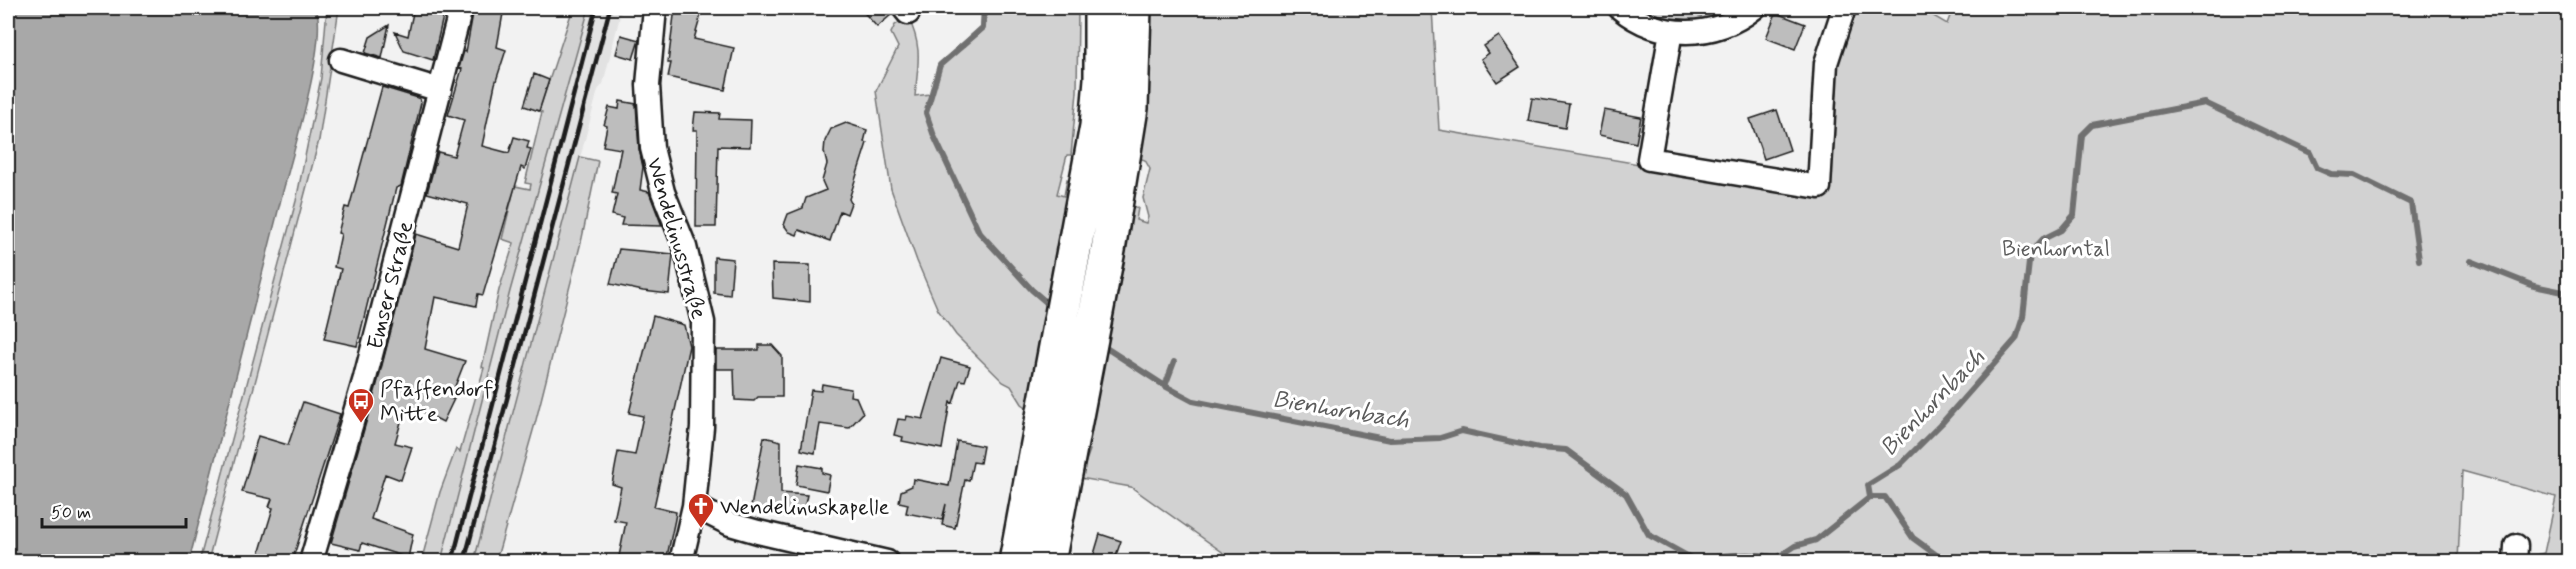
<svg xmlns="http://www.w3.org/2000/svg" width="2576" height="569" font-family="Mynerve,sans-serif">
<rect width="100%" height="100%" fill="#f2f2f2"/>
<filter id="ink" filterUnits="userSpaceOnUse"><feTurbulence type="fractalNoise" baseFrequency=".0167" numOctaves="2"/><feDisplacementMap in="SourceGraphic" scale="12" xChannelSelector="R" yChannelSelector="G"/><feConvolveMatrix kernelMatrix="1 2 1 2 8 2 1 2 1" color-interpolation-filters="sRGB"/></filter>
<g filter="url(#ink)">
<path fill="#e2e2e2" d="M 589,8 L 622,8 L 603,84 L 598,90 L 474,561 L 441,562 L 510,291 Z"/>
<path fill="#d2d2d2" stroke="#777" stroke-width="1.5" d="M 327,8 L 339,8 L 319,140 L 208,561 L 199,562 L 296,201 L 321,78 Z
M 573,8 L 589,8 L 510,291 L 441,561 L 421,562 L 440,492 L 456,449 L 460,452 L 484,368 L 482,367 L 499,290 L 514,243 L 502,239 L 515,186 L 530,189 L 531,184 L 525,183 L 542,112 L 539,111 Z
M 982,8 L 1078,8 L 1077,92 L 1071,155 L 1067,155 L 1057,194 L 1064,196 L 1067,179 L 1138,208 L 1136,220 L 1146,223 L 1148,217 L 1143,198 L 1150,169 L 1145,160 L 1136,157 L 1144,8 L 1432,8 L 1439,130 L 1821,195 L 1834,65 L 1853,8 L 1920,8 L 1947,24 L 1953,8 L 2568,8 L 2568,561 L 2527,561 L 2528,557 L 2544,553 L 2556,497 L 2462,471 L 2458,561 L 1235,561 L 1131,487 L 1080,478 L 1090,450 L 1022,404 L 1011,386 L 1003,382 L 956,335 L 938,310 L 917,261 L 891,189 L 876,91 L 898,47 L 891,33 L 895,25 L 908,17 C 923,47 918,64 915,96 L 930,94 L 938,65 L 981,26 Z
M 1631,8 L 1740,8 L 1723,17 L 1681,24 Z
M 580,157 L 598,161 L 582,238 L 536,420 L 496,561 L 474,561 Z"/>
<path fill="#a8a8a8" stroke="#707070" stroke-width="1.5" d="M 8,8 L 316,8 C 328,41 292,156 282,195 C 251,317 221,439 189,561 L 8,561 Z"/>
<g fill="none" stroke-linecap="round" stroke-linejoin="round">
<path stroke="#707070" stroke-width="6" d="M 984,8 L 983,28 L 940,65 L 926,113 L 934,136 L 979,232 L 1032,290 L 1053,308
M 2471,261 L 2534,286 L 2568,293
M 1100,344 L 1165,386 L 1193,401 L 1390,440 L 1440,438 L 1462,431 L 1539,448 L 1566,450 L 1626,494 L 1649,535 L 1696,561 C 1720,555 1753,552 1777,558 L 1795,546 L 1816,540 L 1870,497 L 1868,485 L 1900,465 L 1942,423 L 2016,339 L 2023,317 L 2030,253 L 2043,239 L 2061,230 L 2074,215 L 2082,135 L 2092,125 L 2205,103 L 2310,153 L 2317,168 L 2331,174 L 2354,175 L 2411,203 L 2419,260
M 1165,386 L 1174,362
M 1870,497 L 1885,497 L 1913,538 L 1946,562"/>
</g>
<path fill="#bdbdbd" stroke="#1c1c1c" stroke-width="1.5" d="M 414,8 L 445,8 L 433,60 L 404,51 L 395,32 L 408,36 Z
M 474,8 L 504,8 L 497,47 L 506,50 L 495,84 L 482,146 L 509,153 L 514,137 L 529,141 L 527,148 L 531,149 L 525,169 L 521,167 L 483,295 L 478,294 L 476,306 L 435,297 L 425,349 L 465,361 L 450,399 L 454,399 L 443,422 L 410,405 L 409,409 L 405,408 L 395,443 L 412,447 L 401,480 L 385,474 L 371,519 L 413,534 L 408,558 L 362,543 L 360,550 L 331,543 L 376,388 L 416,234 L 458,247 L 468,204 L 427,193 L 438,152 L 454,156 L 464,120 L 448,115 L 462,69 L 459,68 L 464,51 L 466,52 Z
M 675,8 L 703,8 L 694,39 L 734,48 L 725,90 L 668,77 L 671,63 L 668,63 Z
M 860,8 L 891,8 L 892,14 L 877,27 Z
M 1776,13 L 1805,24 L 1795,49 L 1766,38 Z
M 389,25 L 382,58 L 365,53 L 370,37 Z
M 621,35 L 639,40 L 633,59 L 616,54 Z
M 1499,36 L 1520,67 L 1497,82 L 1481,59 L 1489,53 L 1484,46 Z
M 534,74 L 549,80 L 539,111 L 524,106 Z
M 382,87 L 415,97 L 420,99 L 421,103 L 401,186 L 396,188 L 357,346 L 324,339 L 341,269 L 334,267 L 341,234 L 338,233 L 345,207 L 349,208 Z
M 1532,98 L 1569,104 L 1565,128 L 1528,121 Z
M 620,101 L 636,104 L 639,149 L 643,167 L 640,190 L 649,192 L 662,226 L 621,225 L 623,218 L 612,215 L 617,194 L 612,193 L 621,149 L 603,146 L 607,126 L 604,125 L 609,107 L 619,109 Z
M 1604,110 L 1641,117 L 1636,143 L 1599,135 Z
M 1777,110 L 1790,150 L 1764,159 L 1750,119 Z
M 695,112 L 720,113 L 719,119 L 751,120 L 750,147 L 718,146 L 716,227 L 696,227 L 697,130 L 693,130 Z
M 846,123 L 867,130 L 864,142 L 867,143 L 849,199 L 851,203 L 847,214 L 840,211 L 830,241 L 799,230 L 797,235 L 789,232 L 784,225 L 788,214 L 803,208 L 806,198 L 826,190 L 822,181 L 827,164 L 824,152 L 825,141 L 831,129 Z
M 619,249 L 673,254 L 669,294 L 643,291 L 610,284 Z
M 714,257 L 733,259 L 730,295 L 714,293 Z
M 772,264 L 810,265 L 810,302 L 773,298 Z
M 653,316 L 684,325 L 689,346 L 654,507 L 676,512 L 675,519 L 666,561 L 618,561 L 626,522 L 614,520 L 621,487 L 612,484 L 618,452 L 635,455 L 643,416 L 629,413 Z
M 759,345 L 772,345 L 782,356 L 782,397 L 758,397 L 754,401 L 735,400 L 734,369 L 716,369 L 716,350 L 759,350 Z
M 941,358 L 970,366 L 965,381 L 960,380 L 953,403 L 950,402 L 942,449 L 902,441 L 903,437 L 894,435 L 898,419 L 906,420 L 907,416 L 923,419 Z
M 822,384 L 851,389 L 850,396 L 856,397 L 863,413 L 849,428 L 820,424 L 815,453 L 801,450 L 811,390 L 821,391 Z
M 303,402 L 340,414 L 292,561 L 257,561 L 273,508 L 269,507 L 272,499 L 242,492 L 258,436 L 288,445 Z
M 764,437 L 781,441 L 781,493 L 807,495 L 803,513 L 790,510 L 789,515 L 751,507 Z
M 957,441 L 983,446 L 980,463 L 973,462 L 969,481 L 965,480 L 955,528 L 942,525 L 946,504 L 942,520 L 906,513 L 908,504 L 899,502 L 901,491 L 912,486 L 913,479 L 949,486 Z
M 799,464 L 822,468 L 822,473 L 830,475 L 827,491 L 796,485 Z
M 1100,534 L 1121,541 L 1114,561 L 1092,561 Z"/>
<g fill="none" stroke-linecap="round" stroke-linejoin="round">
<g stroke="#1c1c1c" stroke-width="27">
<path id="minor" d="M 655,8 L 648,85 L 652,148 L 663,192 L 685,247 L 703,322 L 702,427 L 694,506 L 681,562
M 904,8 L 908,13
M 1620,8 C 1659,40 1714,40 1754,8
M 1671,31 L 1649,159 L 1819,187 L 1826,63 L 1844,8
M 341,60 L 440,90
M 694,506 L 730,524 L 758,532 L 887,562
M 311,562 L 365,378 L 461,8
M 2515,562 L 2516,546"/>
</g>
<g stroke="#1c1c1c" stroke-width="38">
<path id="highway" d="M 1016,562 L 1097,126 L 1101,79 L 1101,8
M 1048,562 L 1108,250 L 1131,108 L 1134,8"/>
</g>
<use href="#minor" stroke="#fff" stroke-width="22"/>
<use href="#highway" stroke="#fff" stroke-width="33"/>
<path stroke="#1c1c1c" stroke-width="4.5" d="M 452,562 L 596,8
M 464,562 L 610,8"/>
</g>
</g>
<defs>
<g id="bus-pin" transform="scale(1.35)"><path d="M0 17L-7.5 6A9.5 9.5 0 1 1 7.5 6Z" fill="#c8321e" stroke="#fff"/><path d="M-5-6H5V4H4V6H2V4H-2V6H-4V4H-5ZM-3.5-4V0h7V-4ZM-3.5 1.2v1.5H-2V1.2ZM2 1.2v1.5H3.5V1.2Z" fill="#fff"/></g>
<g id="church-pin" transform="scale(1.35)"><path d="M0 17L-7.5 6A9.5 9.5 0 1 1 7.5 6Z" fill="#c8321e" stroke="#fff"/><path d="M-1.2-6h2.4v3.5h3.3v2.4h-3.3V6h-2.4V-.1h-3.3v-2.4h3.3Z" fill="#fff"/></g>
</defs>
<g fill-rule="evenodd">
<use href="#bus-pin" x="361" y="401"/>
<use href="#church-pin" x="701" y="506"/>
</g>
<g text-anchor="middle" stroke-width="6" stroke-linejoin="round" paint-order="stroke">
<g font-size="22" fill="#1c1c1c" stroke="#fff">
<text transform="translate(678 238) rotate(74)" y="8">Wendelinusstraße</text>
<text transform="translate(389 285) rotate(-76)" y="8">Emser Straße</text>
</g>
<g font-size="22" fill="#5c5c5c" stroke="#fff">
<text x="2056" y="256">Bienhorntal</text>
</g>
<g font-size="22" fill="#1c1c1c" stroke="#fff" text-anchor="start">
<text x="380" y="396">Pfaffendorf<tspan x="380" dy="25">Mitte</tspan></text>
<text x="720" y="514">Wendelinuskapelle</text>
</g>
<g font-size="24" font-style="italic" fill="#5b5b5b" stroke="#fff">
<text transform="translate(1932 402) rotate(-46)" y="8">Bienhornbach</text>
<text transform="translate(1341 409) rotate(9)" y="8">Bienhornbach</text>
</g>
</g>
<rect width="2576" height="569" fill="none" stroke="#fff" stroke-width="30"/>
<rect x="15" y="15" width="2546" height="539" fill="none" stroke="#1c1c1c" stroke-width="2" filter="url(#ink)"/>
<path d="M42 518v9h144v-9" fill="none" stroke="#1c1c1c" stroke-width="3"/>
<text x="51" y="518" font-size="18" fill="#1c1c1c" stroke="#ffffff" stroke-width="4.5" paint-order="stroke">50 m</text>
</svg>
